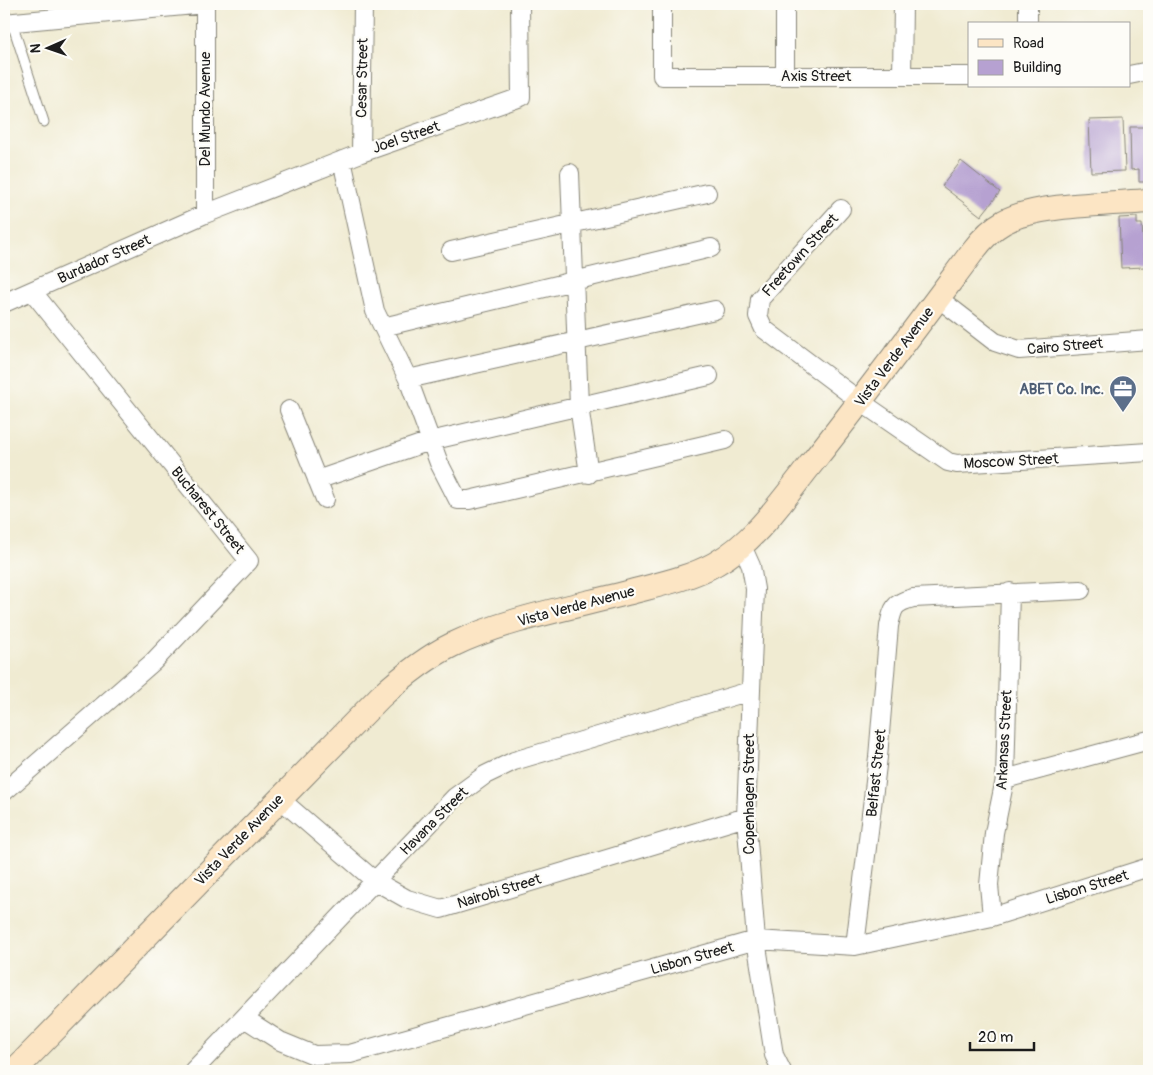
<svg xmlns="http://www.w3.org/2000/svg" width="1153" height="1075" font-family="Pangolin,sans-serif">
<rect width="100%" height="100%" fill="#fdfcf7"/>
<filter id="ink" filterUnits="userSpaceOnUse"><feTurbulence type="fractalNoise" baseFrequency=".02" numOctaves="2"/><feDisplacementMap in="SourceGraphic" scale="10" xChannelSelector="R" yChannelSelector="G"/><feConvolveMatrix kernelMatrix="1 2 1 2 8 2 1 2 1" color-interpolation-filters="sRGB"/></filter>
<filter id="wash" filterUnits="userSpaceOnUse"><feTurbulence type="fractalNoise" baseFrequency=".0096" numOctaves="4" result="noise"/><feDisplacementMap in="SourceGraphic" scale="20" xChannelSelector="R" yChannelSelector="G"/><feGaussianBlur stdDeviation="1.12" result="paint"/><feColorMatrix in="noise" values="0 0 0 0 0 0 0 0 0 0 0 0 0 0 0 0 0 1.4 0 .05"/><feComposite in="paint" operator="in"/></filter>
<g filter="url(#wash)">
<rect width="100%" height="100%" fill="#f0ebd2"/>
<g id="blocks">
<path fill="#b6a1d1" d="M 1123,119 L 1125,171 L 1091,172 L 1089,120 Z
M 1130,127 L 1148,127 L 1149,182 L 1139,182 L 1139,169 L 1131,170 Z
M 961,161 L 1000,192 L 981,216 L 942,186 Z
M 1137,217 L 1137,224 L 1142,224 L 1145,267 L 1121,268 L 1119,218 Z"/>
</g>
</g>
<g filter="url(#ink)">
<use href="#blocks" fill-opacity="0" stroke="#868477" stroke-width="1"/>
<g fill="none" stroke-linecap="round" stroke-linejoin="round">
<g stroke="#868477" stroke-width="11">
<path id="lane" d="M 12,23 L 44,122"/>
</g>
<g stroke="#868477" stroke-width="20">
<path id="street" d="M 205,4 L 205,214
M 662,4 L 662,76 L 969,76
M 4,23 L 205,4
M 1028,24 L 1028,4
M 1129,75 L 1149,71
M 785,76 L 785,4
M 902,76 L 903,4
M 361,153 L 363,4
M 342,160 L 375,311 L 408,379 L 439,463 L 458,500 L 469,500 L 725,440
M 570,173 L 579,406 L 589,474
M 841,209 L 760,299 L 758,316 L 764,329 L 861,402 L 948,462 L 957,464 L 1149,452
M 451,251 L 707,193
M 938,298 L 995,342 L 1019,350 L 1149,340
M 4,303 L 205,214 L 361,153 L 521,97 L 520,4
M 383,327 L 711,248
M 408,379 L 715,310
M 289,410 L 325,499
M 317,480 L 430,441 L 709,376
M 742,546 L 751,566 L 755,589 L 746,817 L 756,940 L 774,1055 L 782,1071
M 1005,779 L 1149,740
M 4,792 L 153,662 L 249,561 L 32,291
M 280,799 L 375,881 L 407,899 L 441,909 L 746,817
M 992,917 L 989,885 L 994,833 L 1005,779 L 1010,592
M 855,946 L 878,757 L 889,626 C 893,607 894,603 913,598 L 1081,590
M 244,1018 L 280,1041 L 314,1055 L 350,1054 L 756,940 L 855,946 L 992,917 L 1149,867
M 193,1071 L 455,797 L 485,775 L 514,761 L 750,691"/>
</g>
<g stroke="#868477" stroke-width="26">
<path id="secondary" d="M 14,1071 L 380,697 C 402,677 425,658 452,645 C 506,619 569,608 627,593 C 656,585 688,579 715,564 C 755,542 783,499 811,464 C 867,394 920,322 973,251 C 982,239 991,229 1004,222 C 1035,204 1112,204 1149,201"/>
</g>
<use href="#lane" stroke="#fff" stroke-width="9"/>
<use href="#street" stroke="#fff" stroke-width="18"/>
<use href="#secondary" stroke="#fce5c4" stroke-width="24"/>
</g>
</g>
<defs>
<g id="office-pin" transform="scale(1.4375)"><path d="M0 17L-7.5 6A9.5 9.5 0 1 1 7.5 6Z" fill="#5c6f8a" stroke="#fdfcf7"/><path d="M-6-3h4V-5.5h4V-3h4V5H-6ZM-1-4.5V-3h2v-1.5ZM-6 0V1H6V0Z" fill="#fff"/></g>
</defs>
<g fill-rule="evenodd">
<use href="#office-pin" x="1123" y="389"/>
</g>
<g text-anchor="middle" stroke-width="4.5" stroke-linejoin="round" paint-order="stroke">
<g font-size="15" fill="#1c1c1c" stroke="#fdfcf7">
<text x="816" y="81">Axis Street</text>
<text transform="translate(362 78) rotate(-89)" y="5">Cesar Street</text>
<text transform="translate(205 109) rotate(-90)" y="5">Del Mundo Avenue</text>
<text transform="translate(406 137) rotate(-19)" y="5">Joel Street</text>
<text transform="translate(800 255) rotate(-48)" y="5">Freetown Street</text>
<text transform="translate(104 259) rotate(-24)" y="5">Burdador Street</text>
<text transform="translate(1065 346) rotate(-5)" y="5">Cairo Street</text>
<text transform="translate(894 357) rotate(-53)" y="5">Vista Verde Avenue</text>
<text transform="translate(1011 461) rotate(-3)" y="5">Moscow Street</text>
<text transform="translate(208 510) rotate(51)" y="5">Bucharest Street</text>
<text transform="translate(576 606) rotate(-15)" y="5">Vista Verde Avenue</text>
<text transform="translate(1004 740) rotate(-87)" y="5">Arkansas Street</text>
<text transform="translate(876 773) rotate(-84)" y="5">Belfast Street</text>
<text transform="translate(749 794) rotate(-90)" y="5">Copenhagen Street</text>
<text transform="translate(434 821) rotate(-45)" y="5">Havana Street</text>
<text transform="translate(239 840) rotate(-46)" y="5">Vista Verde Avenue</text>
<text transform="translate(1087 887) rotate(-17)" y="5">Lisbon Street</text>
<text transform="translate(499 891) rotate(-17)" y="5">Nairobi Street</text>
<text transform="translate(692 958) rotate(-16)" y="5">Lisbon Street</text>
</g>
<g font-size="15" font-weight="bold" fill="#4e5e75" stroke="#fdfcf7" text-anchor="end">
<text x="1104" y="394">ABET Co. Inc.</text>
</g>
</g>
<rect width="1153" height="1075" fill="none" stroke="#fdfcf7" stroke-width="20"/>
<rect x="968" y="22" width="162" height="65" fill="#fdfcf7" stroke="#a3a29f"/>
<rect x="978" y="39" width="25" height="8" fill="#fce5c4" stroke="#a3a29f"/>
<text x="1013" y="48" font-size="15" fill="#1c1c1c">Road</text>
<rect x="978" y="60" width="25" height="15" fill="#b6a1d1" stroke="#a3a29f"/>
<text x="1013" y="72" font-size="15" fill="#1c1c1c">Building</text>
<g transform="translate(48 48) rotate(268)" stroke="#fdfcf7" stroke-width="4" paint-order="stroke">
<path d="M0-4L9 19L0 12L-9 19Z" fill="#1c1c1c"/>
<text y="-8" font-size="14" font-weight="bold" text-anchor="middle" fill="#1c1c1c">N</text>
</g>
<path d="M970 1042v8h64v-8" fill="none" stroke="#1c1c1c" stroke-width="2.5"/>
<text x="978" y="1042" font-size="15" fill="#1c1c1c" stroke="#fdfcf7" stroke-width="4" paint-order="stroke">20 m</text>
</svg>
